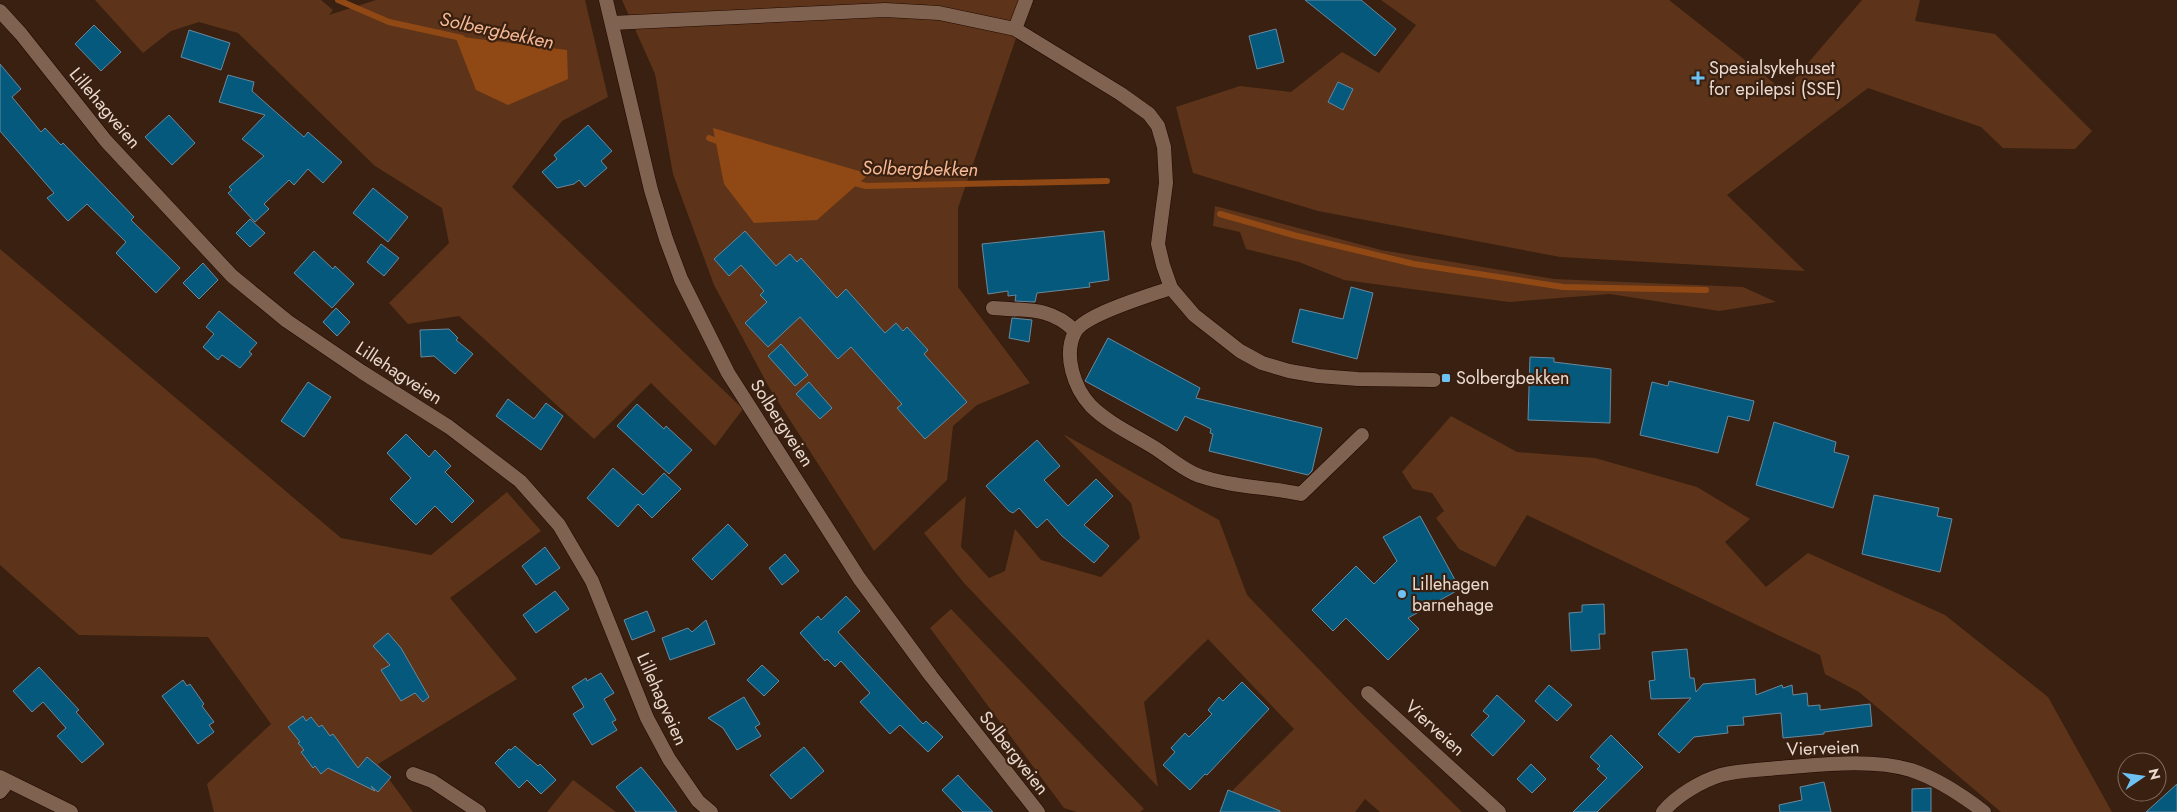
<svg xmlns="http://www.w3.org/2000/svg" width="2177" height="812" font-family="Jost,sans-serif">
<rect width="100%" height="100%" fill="#392010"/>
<path fill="#5d3419" d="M 95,0 L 321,0 L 333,10 L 329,15 L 376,0 L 585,0 L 608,97 L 562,121 L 512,187 L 743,409 L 715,446 L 651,383 L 594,439 L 459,316 L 408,324 L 389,303 L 449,243 L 442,208 L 375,166 L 238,33 L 199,22 L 171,31 L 143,53 Z
M 622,0 L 1029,0 L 958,208 L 958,287 L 1030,383 L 977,405 L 953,426 L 947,480 L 874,551 L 770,389 L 714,285 L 673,174 L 655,74 Z
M 1381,0 L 1669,0 L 1784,91 L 1862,0 L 1920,0 L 1915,21 L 1995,34 L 2092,131 L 2075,149 L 2003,148 L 1981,127 L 1868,88 L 1727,195 L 1805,271 L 1560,257 L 1318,211 L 1193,173 L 1176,107 L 1240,86 L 1291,92 L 1342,52 L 1379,73 L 1416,25 Z
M 1215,206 L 1381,250 L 1554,279 L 1743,287 L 1776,302 L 1719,311 L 1610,294 L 1509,302 L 1344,280 L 1299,262 L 1246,249 L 1240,232 L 1213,226 Z
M 0,249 L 341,538 L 431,555 L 507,492 L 541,531 L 450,598 L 517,679 L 378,764 L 413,812 L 214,812 L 207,784 L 271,724 L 208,637 L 79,635 L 0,565 Z
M 1451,416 L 1517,452 L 1595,458 L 1697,487 L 1750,519 L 1725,542 L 1766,587 L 1808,553 L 1945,615 L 2048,697 L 2112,812 L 2001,812 L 1859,692 L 1825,674 L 1820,655 L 1527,515 L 1495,567 L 1459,549 L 1436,518 L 1444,511 L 1432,493 L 1413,489 L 1402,472 Z
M 1063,434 L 1219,520 L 1247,595 L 1361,713 L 1462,812 L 1380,812 L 1365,799 L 1355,812 L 1251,812 L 1229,794 L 1294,729 L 1208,639 L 1144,702 L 1158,787 L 964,583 L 924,533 L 966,496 L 961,547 L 989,578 L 1005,571 L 1015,529 L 1041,560 L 1101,577 L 1140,538 L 1131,503 Z
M 951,609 L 1144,809 L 1140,812 L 1077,812 L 1064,808 L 930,628 Z
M 573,780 L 616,812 L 547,812 Z"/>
<path fill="#904915" d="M 455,36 L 567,50 L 568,79 L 508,105 L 476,90 Z
M 713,128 L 869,174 L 817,220 L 754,223 L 724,184 Z"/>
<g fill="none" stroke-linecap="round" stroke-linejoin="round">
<path stroke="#904915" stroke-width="6" d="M 338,0 L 389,22 L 462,38
M 709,138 L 722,143
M 851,182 L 866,186 L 1107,181
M 1220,214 L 1297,236 L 1414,264 L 1563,287 L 1706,290"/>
</g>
<path fill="#05597d" stroke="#69899d" d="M 1305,0 L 1361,0 L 1396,29 L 1375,56 Z
M 94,25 L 121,52 L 101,71 L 75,44 Z
M 1276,29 L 1284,62 L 1257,69 L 1249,36 Z
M 189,30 L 230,43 L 221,70 L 181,57 Z
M 0,64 L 21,89 L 12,97 L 41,132 L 45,128 L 61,145 L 63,143 L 134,217 L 131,220 L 180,268 L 156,293 L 116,253 L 126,242 L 87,204 L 68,221 L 47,198 L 54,193 L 0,131 Z
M 228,75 L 254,82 L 252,91 L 304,137 L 308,132 L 342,162 L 323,183 L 308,169 L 294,185 L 289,180 L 264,204 L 269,209 L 255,222 L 228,193 L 232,190 L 229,187 L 264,156 L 242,139 L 265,115 L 219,102 Z
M 1338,82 L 1353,89 L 1343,110 L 1328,102 Z
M 169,115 L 195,143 L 172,165 L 145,137 Z
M 588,125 L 612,151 L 601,161 L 607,168 L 585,187 L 579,180 L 574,184 L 557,188 L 542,172 L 557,159 L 554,155 Z
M 373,188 L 408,217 L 388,242 L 353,213 Z
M 250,219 L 265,233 L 250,247 L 236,233 Z
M 745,231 L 776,266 L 790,254 L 797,262 L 801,258 L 837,298 L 846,289 L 885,333 L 896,323 L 903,331 L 907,327 L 928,350 L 924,354 L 967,402 L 925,439 L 897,408 L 902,404 L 851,347 L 838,359 L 800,317 L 768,347 L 745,323 L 767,302 L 760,295 L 764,291 L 741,265 L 729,276 L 714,259 Z
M 1104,231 L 1109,280 L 1089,283 L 1090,287 L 1037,293 L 1035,302 L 1015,301 L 1016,295 L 1008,296 L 1008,291 L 988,294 L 982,244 Z
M 381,244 L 399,258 L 384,276 L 367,262 Z
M 314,251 L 333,269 L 335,266 L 354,284 L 332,308 L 294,273 Z
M 203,263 L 218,280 L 199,299 L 183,283 Z
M 1351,287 L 1373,293 L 1357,359 L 1292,342 L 1300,309 L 1343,319 Z
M 336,308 L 350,322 L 337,336 L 323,322 Z
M 219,311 L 257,343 L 249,352 L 252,354 L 240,368 L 222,355 L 218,360 L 203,347 L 214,334 L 206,327 Z
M 1012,318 L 1032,320 L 1029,342 L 1009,338 Z
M 449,329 L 458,338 L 456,340 L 473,354 L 455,374 L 434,356 L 421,357 L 420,330 Z
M 1108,338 L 1200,388 L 1196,398 L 1322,428 L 1312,471 L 1308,475 L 1209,451 L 1213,434 L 1210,433 L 1211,429 L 1185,416 L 1177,431 L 1085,381 Z
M 781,344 L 808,375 L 795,386 L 768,356 Z
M 1530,357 L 1554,358 L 1554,362 L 1611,369 L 1610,423 L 1528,420 Z
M 1669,381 L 1754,401 L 1749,421 L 1728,416 L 1718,453 L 1640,435 L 1652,382 L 1668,386 Z
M 308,382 L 331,397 L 304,437 L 281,421 Z
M 809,382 L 832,408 L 820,419 L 796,394 Z
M 508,399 L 534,419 L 546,403 L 563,416 L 541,450 L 496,416 Z
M 637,404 L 664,429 L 666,426 L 692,450 L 669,474 L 617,426 Z
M 1774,422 L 1836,442 L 1834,452 L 1849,456 L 1833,508 L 1756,485 Z
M 406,434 L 429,457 L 435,450 L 451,466 L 445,472 L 474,501 L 452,523 L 435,506 L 416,525 L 390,499 L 411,478 L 387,453 Z
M 1037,440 L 1060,466 L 1044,480 L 1068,506 L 1096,479 L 1113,496 L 1084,525 L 1109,546 L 1094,563 L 1062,536 L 1047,519 L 1037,528 L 1019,508 L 1013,513 L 1009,511 L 986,486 Z
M 613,468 L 643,495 L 664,473 L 681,489 L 652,518 L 638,504 L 618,527 L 587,498 Z
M 1874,495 L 1939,508 L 1937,516 L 1952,519 L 1940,572 L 1862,554 Z
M 1420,516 L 1460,589 L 1408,618 L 1419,629 L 1388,660 L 1346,618 L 1333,631 L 1312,610 L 1356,566 L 1374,584 L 1397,561 L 1383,537 Z
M 728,524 L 748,545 L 712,580 L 692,559 Z
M 545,547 L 560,568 L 536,585 L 522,566 Z
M 785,554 L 799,571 L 782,585 L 769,568 Z
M 555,591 L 569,609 L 536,633 L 523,615 Z
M 846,596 L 860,611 L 838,632 L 923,724 L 926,721 L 943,737 L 928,752 L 900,725 L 890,734 L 860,702 L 870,693 L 841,661 L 835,667 L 827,659 L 825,661 L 800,633 L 818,616 L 821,620 Z
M 1604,604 L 1605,634 L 1599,634 L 1600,649 L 1571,651 L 1569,613 L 1582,612 L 1582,605 Z
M 647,611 L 655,631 L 632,640 L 624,620 Z
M 706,620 L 715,644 L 670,660 L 662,638 L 688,628 L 692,632 Z
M 388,633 L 401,648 L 429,697 L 423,702 L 415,693 L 401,701 L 381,670 L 390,665 L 373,646 Z
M 1687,649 L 1690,678 L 1694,678 L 1696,692 L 1703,684 L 1755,679 L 1756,695 L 1782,685 L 1783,688 L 1792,685 L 1793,695 L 1807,693 L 1808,706 L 1820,705 L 1820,710 L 1870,704 L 1872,726 L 1824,732 L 1824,734 L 1783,738 L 1781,713 L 1743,717 L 1744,725 L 1727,726 L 1728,733 L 1694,737 L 1679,753 L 1658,734 L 1691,698 L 1651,699 L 1649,681 L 1655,680 L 1652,652 Z
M 762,665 L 779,681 L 764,696 L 747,680 Z
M 39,667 L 79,710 L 76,712 L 104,744 L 82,763 L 57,736 L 66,728 L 43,702 L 32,712 L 13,691 Z
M 601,673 L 614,693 L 604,699 L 616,720 L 612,722 L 617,730 L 592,745 L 573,714 L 584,707 L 572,687 L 586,678 L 587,681 Z
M 183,680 L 187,686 L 190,684 L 204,704 L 202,706 L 214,722 L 209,725 L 214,732 L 198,744 L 162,696 Z
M 1242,682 L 1269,709 L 1207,775 L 1205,774 L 1190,790 L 1163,765 L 1175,752 L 1171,748 L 1185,733 L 1189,737 L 1212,714 L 1208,710 L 1219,697 L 1223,701 Z
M 1549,685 L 1572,705 L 1557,721 L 1535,701 Z
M 1497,695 L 1525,721 L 1493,756 L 1471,735 L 1489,716 L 1483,711 Z
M 744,697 L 760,724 L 755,727 L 761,736 L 737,750 L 723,728 L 708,718 Z
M 303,716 L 306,721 L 311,717 L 319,727 L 322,725 L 330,736 L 333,734 L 358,768 L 367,757 L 391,777 L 378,792 L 371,786 L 375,791 L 328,768 L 321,774 L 315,766 L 313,768 L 301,752 L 304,750 L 298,743 L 300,742 L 288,727 Z
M 1611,735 L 1643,767 L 1597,812 L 1573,812 L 1607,778 L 1597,769 L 1600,766 L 1590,757 Z
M 515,746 L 538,766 L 540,764 L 556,780 L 541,794 L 527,780 L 519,788 L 495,763 L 509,749 L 511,750 Z
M 804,747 L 824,771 L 791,799 L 770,775 Z
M 1531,764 L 1546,779 L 1532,793 L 1517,779 Z
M 641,767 L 660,790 L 677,812 L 636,812 L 616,787 Z
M 958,775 L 969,787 L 993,812 L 963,812 L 942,790 Z
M 1824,782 L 1831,812 L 1780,812 L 1779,805 L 1802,800 L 1800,787 Z
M 2177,784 L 2177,812 L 2146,812 Z
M 1931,788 L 1931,812 L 1912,812 L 1912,789 Z
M 1228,790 L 1280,811 L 1280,812 L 1220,812 Z"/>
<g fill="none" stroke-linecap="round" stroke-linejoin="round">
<g stroke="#1f0800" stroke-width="15">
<path id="minor" d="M 0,11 L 21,34 L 106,141 L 232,276 L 287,321 L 362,372 L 449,427 L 520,481 L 559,525 L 592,581 L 647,718 L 669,759 L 698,801 L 711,812
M 612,23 L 885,10 L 939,13 L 1015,29 L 1121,94 L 1149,114 L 1158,126 L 1164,147 L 1166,183 L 1158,244 L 1163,265 L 1171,288 L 1194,315 L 1240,351 L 1262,363 L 1289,371 L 1318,376 L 1358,379 L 1434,380
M 1015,29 L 1026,0
M 1171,288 C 1151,295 1085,314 1075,332 C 1063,355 1074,388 1091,406 C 1108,423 1134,435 1155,448 C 1169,457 1184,471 1200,476 C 1232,487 1268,487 1301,494 L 1362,435
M 993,308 C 1026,311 1050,306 1075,331
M 1368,693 L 1499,812
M 413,774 L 432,781 L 479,812
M 0,792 L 8,782
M 1663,812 C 1676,796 1701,781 1721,775 C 1739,770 1759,770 1778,768 C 1819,765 1871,758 1911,770 C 1938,779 1962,795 1984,812"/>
</g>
<g stroke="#1f0800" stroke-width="15">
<path id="tertiary" d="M 606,0 L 651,190 L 666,239 L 681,279 L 728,373 L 859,578 L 931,676 L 1038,812"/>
</g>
<g stroke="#1f0800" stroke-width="15">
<path id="secondary" d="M 0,777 L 71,812"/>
</g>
<use href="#minor" stroke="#806250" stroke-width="14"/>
<use href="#tertiary" stroke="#806250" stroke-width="14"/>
<use href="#secondary" stroke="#806250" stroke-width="14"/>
</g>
<g fill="#6dc2f3" stroke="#392010" stroke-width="2">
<path d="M1695.5 70.5h5v5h5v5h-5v5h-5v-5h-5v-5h5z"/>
<rect x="1441" y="373" width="10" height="10" rx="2.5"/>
<circle cx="1402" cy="594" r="5"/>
</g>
<g text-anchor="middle" stroke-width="4.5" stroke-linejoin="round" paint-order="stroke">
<g font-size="18" fill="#ead9cf" stroke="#392010" text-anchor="start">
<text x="1709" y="74">Spesialsykehuset<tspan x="1709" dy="21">for epilepsi (SSE)</tspan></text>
<text x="1456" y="384">Solbergbekken</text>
<text x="1412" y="590">Lillehagen<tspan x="1412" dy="21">barnehage</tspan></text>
</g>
<g font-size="18" fill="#ead9cf" stroke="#392010">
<text transform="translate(105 108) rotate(50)" y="6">Lillehagveien</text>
<text transform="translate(399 373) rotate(33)" y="6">Lillehagveien</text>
<text transform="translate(782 423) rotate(57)" y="6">Solbergveien</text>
<text transform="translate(662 699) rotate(66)" y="6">Lillehagveien</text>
<text transform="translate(1435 728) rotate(42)" y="6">Vierveien</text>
<text transform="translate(1823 748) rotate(-2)" y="6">Vierveien</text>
<text transform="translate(1014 753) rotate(52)" y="6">Solbergveien</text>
</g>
<g font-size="19" font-style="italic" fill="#f7b995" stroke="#392010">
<text transform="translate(497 30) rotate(12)" y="7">Solbergbekken</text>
<text transform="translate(920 168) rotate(1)" y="7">Solbergbekken</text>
</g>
</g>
<g transform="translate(2142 777) rotate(77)"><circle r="24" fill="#392010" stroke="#806a5c"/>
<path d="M0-4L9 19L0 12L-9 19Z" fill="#6dc2f3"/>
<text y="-8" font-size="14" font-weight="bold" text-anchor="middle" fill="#ead9cf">N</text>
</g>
</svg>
